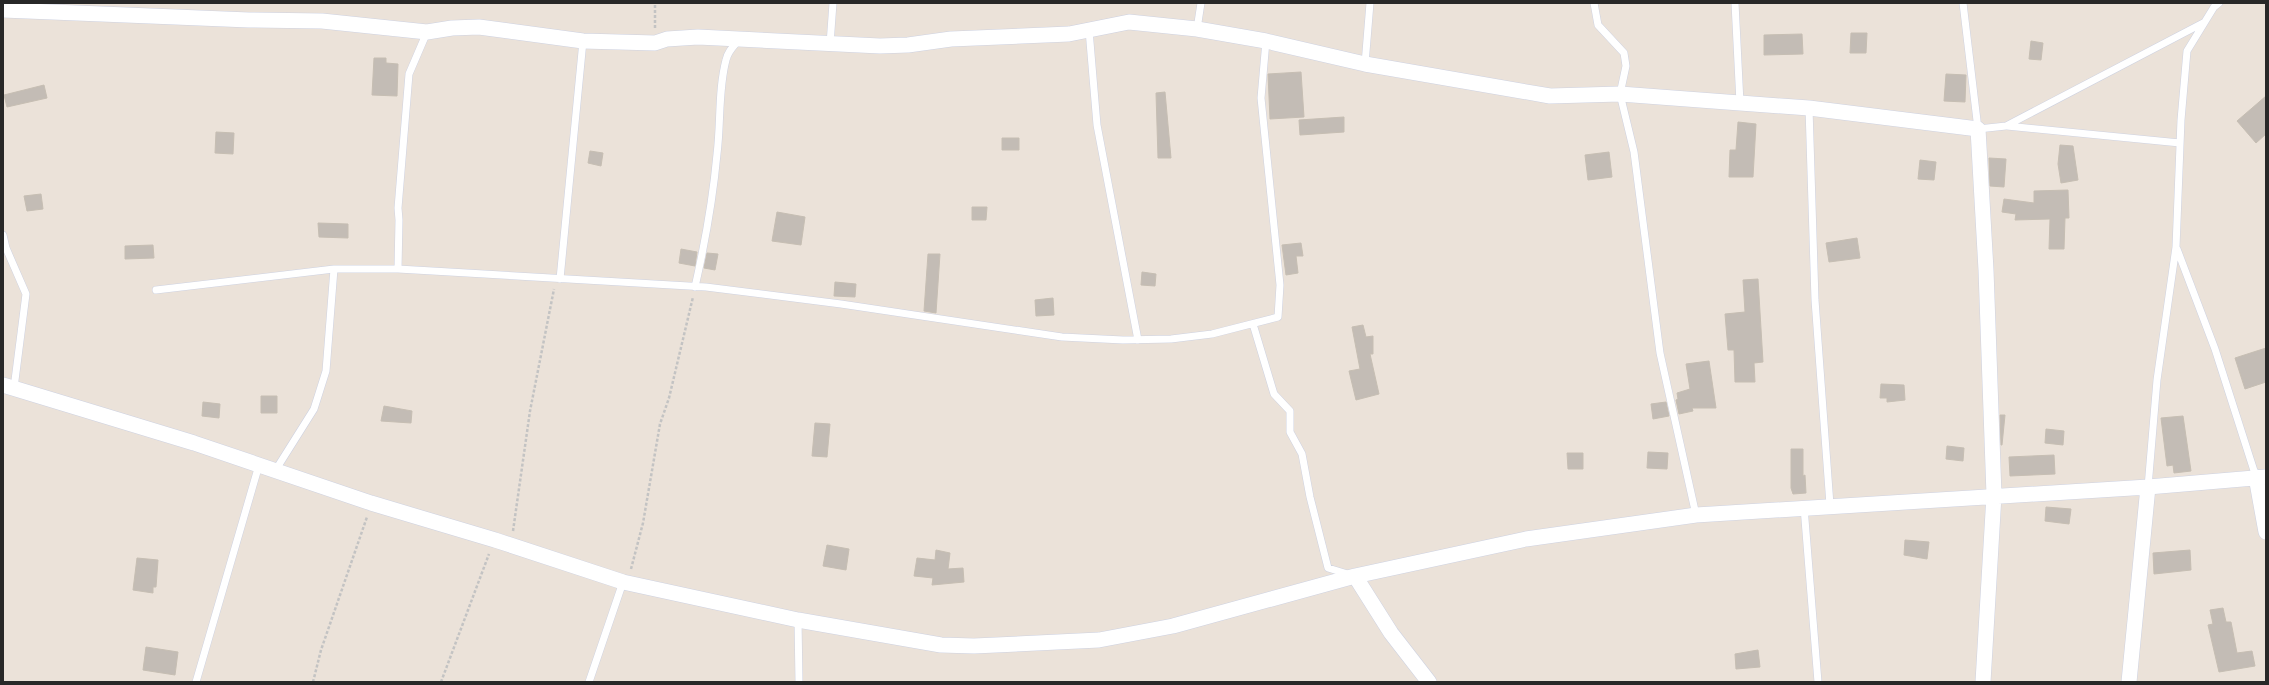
<svg xmlns="http://www.w3.org/2000/svg" width="2269" height="685" font-family="'Asap Condensed',sans-serif">
<rect width="100%" height="100%" fill="#ebe2d9"/>
<path fill="#c3bcb5" stroke="#c6beb3" d="M 1851,33 L 1867,33 L 1866,53 L 1850,53 Z
M 1802,34 L 1803,54 L 1764,55 L 1764,35 Z
M 2031,41 L 2043,43 L 2041,60 L 2029,59 Z
M 374,58 L 386,58 L 386,63 L 398,64 L 397,96 L 372,95 Z
M 1301,72 L 1304,117 L 1270,119 L 1268,74 Z
M 1946,74 L 1966,75 L 1965,102 L 1944,101 Z
M 44,85 L 47,98 L 7,107 L 4,95 Z
M 1165,92 L 1171,158 L 1158,158 L 1156,93 Z
M 2266,96 L 2266,134 L 2256,143 L 2237,121 Z
M 1344,117 L 1344,132 L 1300,135 L 1299,120 Z
M 1738,122 L 1756,124 L 1753,177 L 1729,177 L 1730,150 L 1736,150 Z
M 216,132 L 234,133 L 233,154 L 215,153 Z
M 1002,138 L 1019,138 L 1019,150 L 1002,150 Z
M 2060,145 L 2073,146 L 2078,180 L 2061,183 L 2058,164 Z
M 590,151 L 603,153 L 601,166 L 588,163 Z
M 1609,152 L 1612,177 L 1588,180 L 1585,155 Z
M 1989,158 L 2006,159 L 2004,187 L 1990,186 Z
M 1920,160 L 1936,162 L 1934,180 L 1918,179 Z
M 2068,190 L 2069,218 L 2065,218 L 2064,249 L 2049,249 L 2050,219 L 2015,220 L 2016,214 L 2002,212 L 2004,199 L 2034,203 L 2034,191 Z
M 41,194 L 43,209 L 27,211 L 24,196 Z
M 972,207 L 987,207 L 986,220 L 972,220 Z
M 777,212 L 805,217 L 801,245 L 772,241 Z
M 318,223 L 348,224 L 348,238 L 319,237 Z
M 1857,238 L 1860,258 L 1829,262 L 1826,243 Z
M 1301,243 L 1303,256 L 1296,256 L 1298,273 L 1286,275 L 1282,245 Z
M 153,245 L 154,258 L 125,259 L 125,246 Z
M 681,249 L 697,252 L 695,266 L 679,263 Z
M 707,253 L 718,254 L 715,270 L 704,268 Z
M 928,254 L 940,254 L 936,313 L 924,311 Z
M 1142,272 L 1156,274 L 1155,286 L 1141,285 Z
M 1758,279 L 1763,362 L 1754,363 L 1755,382 L 1735,382 L 1734,350 L 1728,350 L 1725,314 L 1745,312 L 1743,280 Z
M 835,282 L 856,284 L 855,297 L 834,296 Z
M 1053,298 L 1054,315 L 1036,316 L 1035,300 Z
M 1363,325 L 1366,337 L 1373,336 L 1373,354 L 1370,354 L 1379,394 L 1356,400 L 1349,371 L 1360,369 L 1352,327 Z
M 2266,348 L 2266,382 L 2245,389 L 2235,358 Z
M 1709,361 L 1716,408 L 1692,408 L 1693,411 L 1679,414 L 1676,400 L 1678,399 L 1677,393 L 1690,389 L 1686,364 Z
M 1881,384 L 1904,385 L 1905,400 L 1887,402 L 1887,398 L 1880,398 Z
M 261,396 L 277,396 L 277,413 L 261,413 Z
M 203,402 L 220,404 L 219,418 L 202,416 Z
M 1666,402 L 1669,416 L 1653,419 L 1651,404 Z
M 384,406 L 412,411 L 411,423 L 381,421 Z
M 2000,415 L 2005,415 L 2002,445 L 2001,445 Z
M 2183,416 L 2191,471 L 2174,473 L 2173,465 L 2167,466 L 2161,418 Z
M 815,423 L 830,424 L 827,457 L 812,456 Z
M 2046,429 L 2064,431 L 2063,445 L 2045,443 Z
M 1947,446 L 1964,448 L 1963,461 L 1946,459 Z
M 1791,449 L 1803,449 L 1803,476 L 1805,475 L 1806,493 L 1793,494 L 1791,488 Z
M 1648,452 L 1668,453 L 1667,469 L 1647,468 Z
M 1567,453 L 1583,453 L 1583,469 L 1568,469 Z
M 2054,455 L 2055,474 L 2010,476 L 2009,457 Z
M 2046,507 L 2071,509 L 2069,524 L 2045,521 Z
M 1905,540 L 1929,542 L 1927,559 L 1904,555 Z
M 827,545 L 849,549 L 846,570 L 823,566 Z
M 936,550 L 950,553 L 948,569 L 963,568 L 964,582 L 932,585 L 933,578 L 914,576 L 917,558 L 935,560 Z
M 2190,550 L 2191,570 L 2154,574 L 2153,553 Z
M 137,558 L 158,560 L 156,587 L 153,587 L 153,593 L 133,590 Z
M 2223,608 L 2226,622 L 2231,622 L 2237,653 L 2252,651 L 2255,666 L 2219,672 L 2208,625 L 2213,624 L 2210,610 Z
M 146,647 L 178,652 L 175,675 L 143,670 Z
M 1758,650 L 1760,667 L 1736,669 L 1735,654 Z"/>
<g fill="none" stroke-linecap="round" stroke-linejoin="round">
<g stroke="#ced2e1" stroke-width="8">
<path id="service" d="M 1594,3 L 1598,25 L 1624,53 L 1626,66 L 1620,94 L 1634,152 L 1660,353 L 1696,515
M 1735,3 L 1740,103
M 1963,3 L 1978,129 L 2006,126 L 2203,23
M 1197,29 L 1201,3
M 1089,30 L 1097,125 L 1138,340
M 830,44 L 833,3
M 1365,64 L 1370,3
M 1809,108 L 1815,300 L 1830,505
M 2007,126 L 2180,143
M 3,235 L 6,248 L 26,294 L 14,388
M 2177,249 L 2215,349 L 2256,477
M 398,269 L 399,220 L 398,208 L 409,74 L 427,32
M 560,279 L 583,41
M 695,287 C 705,243 713,198 717,154 C 721,123 718,90 726,60 C 728,51 733,47 739,40
M 156,290 L 334,269 L 398,269 L 706,287 L 841,304 L 1062,337 L 1123,340 L 1171,339 L 1212,334 L 1278,317 L 1280,285 L 1261,98 L 1266,41
M 1253,324 L 1274,394 L 1290,411 L 1290,432 L 1302,454 L 1310,497 L 1328,568 L 1351,575
M 275,471 L 314,409 L 326,371 L 334,269
M 2148,487 L 2157,380 L 2176,247 L 2181,120 L 2187,51 L 2214,7 L 2219,3
M 1804,507 L 1818,682
M 798,620 L 799,682
M 196,682 L 259,465
M 589,682 L 623,582"/>
</g>
<g stroke="#ced2e1" stroke-width="16">
<path id="minor" d="M 3,10 L 249,20 L 322,21 L 427,32 L 452,28 L 479,27 L 583,41 L 655,43 L 667,39 L 698,37 L 880,46 L 908,45 L 951,39 L 1069,34 L 1129,22 L 1197,29 L 1266,41 L 1365,64 L 1550,96 L 1620,94 L 1740,103 L 1809,108 L 1978,129 L 1986,270 L 1994,495 L 1983,682
M 3,385 L 194,443 L 371,503 L 495,540 L 623,582 L 798,620 L 941,645 L 974,646 L 1099,640 L 1173,626 L 1355,576 L 1526,539 L 1696,515 L 2148,487 L 2266,477
M 2256,477 L 2266,532
M 1355,576 L 1391,633 L 1429,682
M 2129,682 L 2148,487"/>
</g>
<path stroke="#c3c3c3" stroke-width="2.5" stroke-dasharray="3 2" stroke-linecap="butt" d="M 655,28 L 655,3
M 513,531 L 530,411 L 554,289
M 631,569 L 643,523 L 660,424 L 669,398 L 693,297
M 313,682 L 321,650 L 367,517
M 441,682 L 489,554"/>
<use href="#service" stroke="#fff" stroke-width="7"/>
<use href="#minor" stroke="#fff" stroke-width="15"/>
</g>
<rect width="2269" height="685" fill="none" stroke="#282828" stroke-width="8"/>
</svg>
